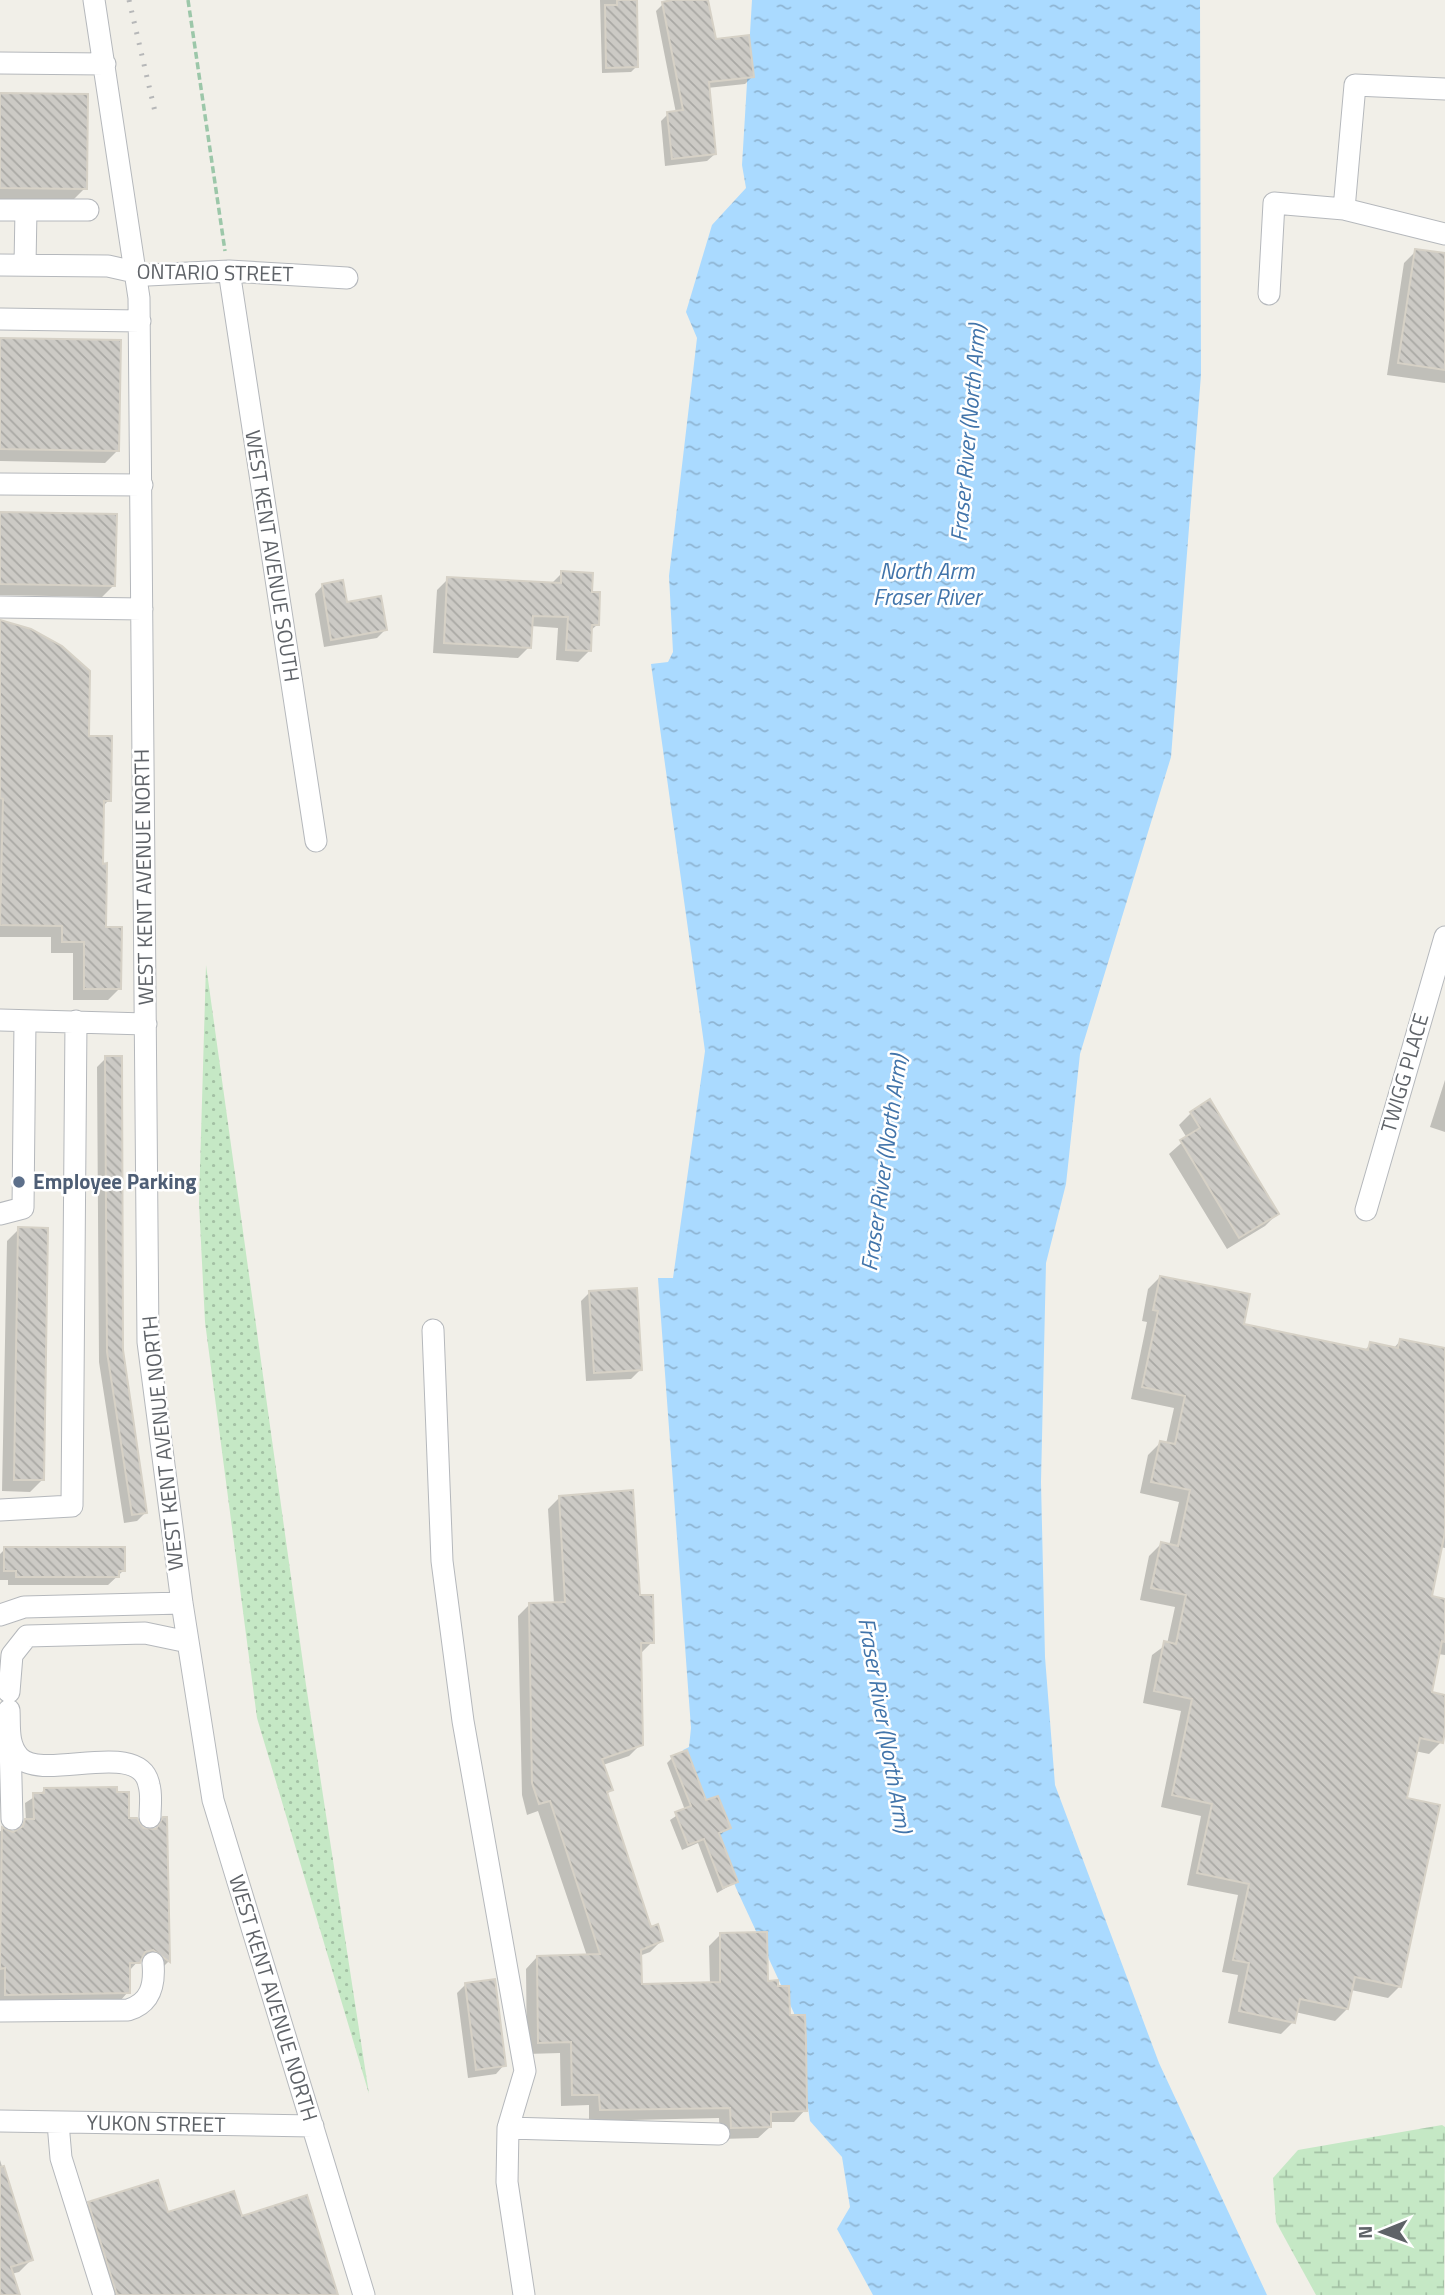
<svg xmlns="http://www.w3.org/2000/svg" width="1445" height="2295" font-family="'Titillium Web',sans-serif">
<defs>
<pattern id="grass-dots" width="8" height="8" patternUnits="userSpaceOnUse" patternTransform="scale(1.75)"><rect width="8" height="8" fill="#c5e8c5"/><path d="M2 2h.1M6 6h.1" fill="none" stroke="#a3c0a4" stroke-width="1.8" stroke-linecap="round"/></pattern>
<pattern id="wetland-marsh" width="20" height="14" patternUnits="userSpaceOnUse" patternTransform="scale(1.75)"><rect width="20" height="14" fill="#c5e8c5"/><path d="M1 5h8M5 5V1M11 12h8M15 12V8" fill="none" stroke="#a3c0a4"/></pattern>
<pattern id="water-ripples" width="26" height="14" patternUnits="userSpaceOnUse" patternTransform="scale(1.75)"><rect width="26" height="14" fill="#aadaff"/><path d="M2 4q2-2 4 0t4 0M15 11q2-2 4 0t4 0" fill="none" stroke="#8eb4d2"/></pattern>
<pattern id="building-back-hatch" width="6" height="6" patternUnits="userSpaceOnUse" patternTransform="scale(1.75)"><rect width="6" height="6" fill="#cccac5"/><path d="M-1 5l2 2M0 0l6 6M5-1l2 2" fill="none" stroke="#a9a8a4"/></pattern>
</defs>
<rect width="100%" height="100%" fill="#f1efe8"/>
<path fill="url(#grass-dots)" d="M 206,965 L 306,1685 L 369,2094 L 257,1718 L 205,1322 L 199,1203 Z"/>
<path fill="url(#wetland-marsh)" d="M 1442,2125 L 1445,2127 L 1444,2295 L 1316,2295 L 1276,2222 L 1273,2178 L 1298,2150 Z"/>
<path fill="url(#water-ripples)" d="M 752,0 L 1200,0 L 1201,375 L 1171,757 L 1080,1054 L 1066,1184 L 1046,1263 L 1041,1482 L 1045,1657 L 1055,1785 L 1159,2063 L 1267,2295 L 873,2295 L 837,2229 L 850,2207 L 842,2157 L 810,2121 L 794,2013 L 736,1888 L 683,1750 L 689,1747 L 691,1728 L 658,1278 L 673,1278 L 705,1051 L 651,664 L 668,662 L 673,652 L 669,576 L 697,338 L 686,312 L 712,225 L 746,188 L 742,165 Z"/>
<path fill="#0003" d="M 600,0 L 635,0 L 637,66 L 631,72 L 602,73 Z
M 675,0 L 706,0 L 714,41 L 752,77 L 745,84 L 707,88 L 715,154 L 707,161 L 665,166 L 661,121 L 668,114 L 676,113 L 656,11 L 663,4 Z
M 0,94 L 85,188 L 73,200 L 0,199 Z
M 1416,251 L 1445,255 L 1445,383 L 1387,375 L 1404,263 Z
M 0,340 L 117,451 L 105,463 L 0,461 Z
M 0,513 L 114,585 L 102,597 L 0,595 Z
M 562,573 L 590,593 L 597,625 L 590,631 L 589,651 L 578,662 L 556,660 L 558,628 L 531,626 L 529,647 L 518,658 L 433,653 L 437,590 L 448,579 L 551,584 Z
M 323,585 L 385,630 L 377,638 L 324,647 L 315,594 Z
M 0,622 L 87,738 L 109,800 L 102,807 L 104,928 L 119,989 L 108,1000 L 73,1000 L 73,953 L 51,953 L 51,937 L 0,937 Z
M 106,1058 L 122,1351 L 146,1512 L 137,1521 L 124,1523 L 99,1362 L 97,1067 Z
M 1445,1080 L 1445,1132 L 1430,1127 Z
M 1191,1113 L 1277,1214 L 1265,1226 L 1227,1249 L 1169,1154 L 1187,1138 L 1179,1125 Z
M 19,1229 L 42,1480 L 30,1492 L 2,1491 L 7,1241 Z
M 1160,1277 L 1242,1325 L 1364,1351 L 1371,1344 L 1393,1349 L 1401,1340 L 1445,1350 L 1445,1548 L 1440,1547 L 1429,1597 L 1445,1601 L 1445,1655 L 1438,1654 L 1429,1694 L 1445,1697 L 1445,1721 L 1441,1742 L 1429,1754 L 1415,1751 L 1405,1799 L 1400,1986 L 1388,1998 L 1351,1990 L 1347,2009 L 1335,2021 L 1295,2012 L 1293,2022 L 1281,2034 L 1228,2023 L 1238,1975 L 1222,1972 L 1238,1895 L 1187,1885 L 1201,1816 L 1161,1807 L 1181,1711 L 1143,1703 L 1152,1655 L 1167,1644 L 1175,1607 L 1140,1600 L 1149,1556 L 1161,1544 L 1169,1546 L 1179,1502 L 1140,1493 L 1148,1455 L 1160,1443 L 1166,1444 L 1174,1408 L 1131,1399 L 1147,1322 L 1142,1321 L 1148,1289 Z
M 590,1292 L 640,1370 L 631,1379 L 586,1381 L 581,1301 Z
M 560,1497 L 638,1597 L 652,1642 L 641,1653 L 641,1744 L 629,1756 L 603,1765 L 611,1790 L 606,1795 L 650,1929 L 661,1941 L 650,1952 L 639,1956 L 640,1985 L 710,1984 L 709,1946 L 720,1935 L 766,1982 L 788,2017 L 805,2110 L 794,2122 L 770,2122 L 770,2127 L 758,2138 L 720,2139 L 719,2118 L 589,2121 L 589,2105 L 561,2106 L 560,2053 L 527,2054 L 526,1969 L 537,1957 L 587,1956 L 538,1811 L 527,1815 L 522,1795 L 518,1616 L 529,1605 L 554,1604 L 548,1509 Z
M 5,1549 L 123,1571 L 108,1585 L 8,1585 L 8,1580 L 0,1580 L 0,1554 Z
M 672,1758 L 705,1803 L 729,1828 L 718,1836 L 736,1882 L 717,1893 L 698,1843 L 682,1850 L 670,1820 L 685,1810 L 667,1763 Z
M 45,1790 L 127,1820 L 142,1829 L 153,1830 L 166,1819 L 168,1962 L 160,1970 L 140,1959 L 129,1971 L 128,1992 L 120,2001 L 0,2003 L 0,1831 L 13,1834 L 26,1821 L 25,1803 Z
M 466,1984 L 504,2065 L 496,2074 L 468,2078 L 457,1993 Z
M 0,2160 L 31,2260 L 19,2272 L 11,2274 L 18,2295 L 0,2295 Z
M 89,2203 L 166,2214 L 240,2218 L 336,2295 L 100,2295 L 77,2215 Z"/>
<path fill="url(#building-back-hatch)" stroke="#d6d1c6" stroke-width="2" d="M 617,0 L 637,0 L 638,67 L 606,68 L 605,5 L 617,5 Z
M 672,0 L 708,0 L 716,39 L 749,35 L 754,77 L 709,82 L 716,154 L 672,159 L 667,112 L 683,110 L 662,2 Z
M 0,93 L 88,94 L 87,189 L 0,188 Z
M 1415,249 L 1445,253 L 1445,370 L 1398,363 Z
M 0,338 L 121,340 L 119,451 L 0,449 Z
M 0,512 L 117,514 L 115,586 L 0,584 Z
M 561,571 L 593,573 L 592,592 L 600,592 L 599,625 L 592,625 L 591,651 L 566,650 L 568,617 L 533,616 L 531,648 L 444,643 L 447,577 L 561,583 Z
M 343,580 L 347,602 L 381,596 L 387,630 L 331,640 L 322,584 Z
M 0,620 L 31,629 L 62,646 L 90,671 L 89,736 L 112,736 L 111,801 L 104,801 L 103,864 L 107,863 L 106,927 L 122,927 L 121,989 L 84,989 L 84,942 L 62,942 L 62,926 L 0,925 L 3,799 L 0,798 Z
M 105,1056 L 122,1056 L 123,1350 L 147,1513 L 132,1515 L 107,1352 Z
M 1210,1099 L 1279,1214 L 1239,1238 L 1180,1140 L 1200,1128 L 1190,1112 Z
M 18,1227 L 48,1228 L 44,1480 L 14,1480 Z
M 1160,1276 L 1250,1294 L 1244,1324 L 1368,1350 L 1370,1342 L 1398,1348 L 1400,1339 L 1445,1348 L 1445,1532 L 1432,1596 L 1445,1599 L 1445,1642 L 1442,1641 L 1432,1692 L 1445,1695 L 1445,1730 L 1443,1743 L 1420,1738 L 1407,1798 L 1440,1805 L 1401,1987 L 1355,1977 L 1348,2009 L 1300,1999 L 1295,2023 L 1239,2011 L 1249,1963 L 1233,1960 L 1249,1884 L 1197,1873 L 1212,1804 L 1172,1795 L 1192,1699 L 1154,1691 L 1164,1641 L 1176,1644 L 1186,1595 L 1151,1588 L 1161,1542 L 1178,1546 L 1190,1490 L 1151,1482 L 1160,1441 L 1175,1444 L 1185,1396 L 1142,1387 L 1158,1311 L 1153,1310 Z
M 637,1288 L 642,1370 L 594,1373 L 589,1291 Z
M 633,1490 L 640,1595 L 653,1595 L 654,1643 L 641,1643 L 643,1745 L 602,1759 L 613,1790 L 607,1792 L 651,1927 L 658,1924 L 663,1941 L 641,1950 L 642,1984 L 720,1982 L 720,1933 L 767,1932 L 768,1981 L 778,1980 L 778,1986 L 789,1986 L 790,2015 L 805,2015 L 806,2042 L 807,2111 L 771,2112 L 771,2127 L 731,2128 L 730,2108 L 600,2110 L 599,2095 L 572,2095 L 571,2042 L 538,2043 L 537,1956 L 600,1954 L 550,1801 L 539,1804 L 532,1783 L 529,1603 L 565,1602 L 559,1496 Z
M 4,1547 L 125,1547 L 125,1571 L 119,1571 L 119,1577 L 16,1577 L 16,1571 L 4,1571 Z
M 687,1750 L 706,1800 L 718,1796 L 731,1828 L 719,1833 L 738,1882 L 723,1888 L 704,1839 L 688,1845 L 675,1812 L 691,1806 L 671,1756 Z
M 117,1787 L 117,1792 L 129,1792 L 129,1818 L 137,1818 L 143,1828 L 156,1829 L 163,1817 L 167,1817 L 170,1962 L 153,1950 L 145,1952 L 140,1963 L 130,1963 L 130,1993 L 5,1995 L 5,1968 L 0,1969 L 2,1827 L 13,1832 L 23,1826 L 25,1819 L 34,1819 L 33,1793 L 44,1793 L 44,1788 Z
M 495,1979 L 506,2066 L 476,2070 L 465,1983 Z
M 4,2166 L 33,2260 L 11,2267 L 20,2295 L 0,2295 L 0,2167 Z
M 158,2180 L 168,2212 L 234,2191 L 242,2216 L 307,2195 L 338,2295 L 117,2295 L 88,2202 Z"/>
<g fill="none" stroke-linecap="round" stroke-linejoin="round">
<g stroke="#b5b8bc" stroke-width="23">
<path id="minor" d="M 94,0 L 139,298 L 148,1342 L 182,1603 L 213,1800 L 364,2295
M 0,63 L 105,64
M 1344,209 L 1445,234
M 0,210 L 88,210
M 0,265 L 108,266 L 148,275 L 229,271 L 347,278
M 25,265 L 26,210
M 229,271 L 316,841
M 1269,294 L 1274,203 L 1344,209 L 1355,85 L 1445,89
M 0,319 L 140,321
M 0,484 L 142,485
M 0,607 L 142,609
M 0,1020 L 146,1024
M 1366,1210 L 1445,937
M 0,1214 L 23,1208 L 25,1021
M 433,1330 L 442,1561 L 463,1721 L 525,2071 L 508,2128 L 507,2182 L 524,2295
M 0,1510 L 72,1506 L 76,1021
M 0,1615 L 24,1607 L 182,1603
M 9,1692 L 12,1655 L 27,1636 L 145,1633 L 188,1642
M 9,1710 C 10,1726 7,1744 19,1757 C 43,1783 140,1737 149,1785 C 152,1795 150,1807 150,1817
M 10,1742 L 12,1819
M 0,2011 L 128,2010 C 151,2003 155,1985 153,1963
M 0,2121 L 313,2126
M 58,2123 L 61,2158 L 104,2295
M 508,2128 L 719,2134"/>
</g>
<path stroke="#9cc7a9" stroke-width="3.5" stroke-dasharray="7 3.5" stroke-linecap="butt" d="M 188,0 L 225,251"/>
<use href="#minor" stroke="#fff" stroke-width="21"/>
<path stroke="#b6b7b8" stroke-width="5" stroke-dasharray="2 9" stroke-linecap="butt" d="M 129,0 L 156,116"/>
</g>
<circle fill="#5c6f8a" stroke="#fff" stroke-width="2.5" cx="19" cy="1182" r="7"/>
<g text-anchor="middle" stroke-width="5" stroke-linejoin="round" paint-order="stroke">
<g font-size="21" fill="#5f6368" stroke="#fff">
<text transform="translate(215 273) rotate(1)" y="7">ONTARIO STREET</text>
<text transform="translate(272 556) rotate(81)" y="7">WEST KENT AVENUE SOUTH</text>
<text transform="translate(144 877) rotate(-91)" y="7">WEST KENT AVENUE NORTH</text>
<text transform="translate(1405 1073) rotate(-74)" y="7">TWIGG PLACE</text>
<text transform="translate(163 1443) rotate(-96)" y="7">WEST KENT AVENUE NORTH</text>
<text transform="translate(273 1998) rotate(73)" y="7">WEST KENT AVENUE NORTH</text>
<text transform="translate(156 2124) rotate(1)" y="7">YUKON STREET</text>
</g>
<g font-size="21" font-weight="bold" fill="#4e5e75" stroke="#fff" text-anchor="start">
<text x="33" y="1189">Employee Parking</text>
</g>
<g font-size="23" font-style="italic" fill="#4174aa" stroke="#fff">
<text transform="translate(968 433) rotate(-85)" y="8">Fraser River (North Arm)</text>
<text x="927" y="579">North Arm<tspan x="927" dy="26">Fraser River</tspan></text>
<text transform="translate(884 1163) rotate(-82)" y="8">Fraser River (North Arm)</text>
<text transform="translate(885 1725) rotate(80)" y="8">Fraser River (North Arm)</text>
</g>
</g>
<g transform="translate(1382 2232) rotate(269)" stroke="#ffffff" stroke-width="5" paint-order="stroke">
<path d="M0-5L12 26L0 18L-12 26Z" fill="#5f6368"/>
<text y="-10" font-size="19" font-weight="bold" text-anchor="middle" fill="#5f6368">N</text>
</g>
</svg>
